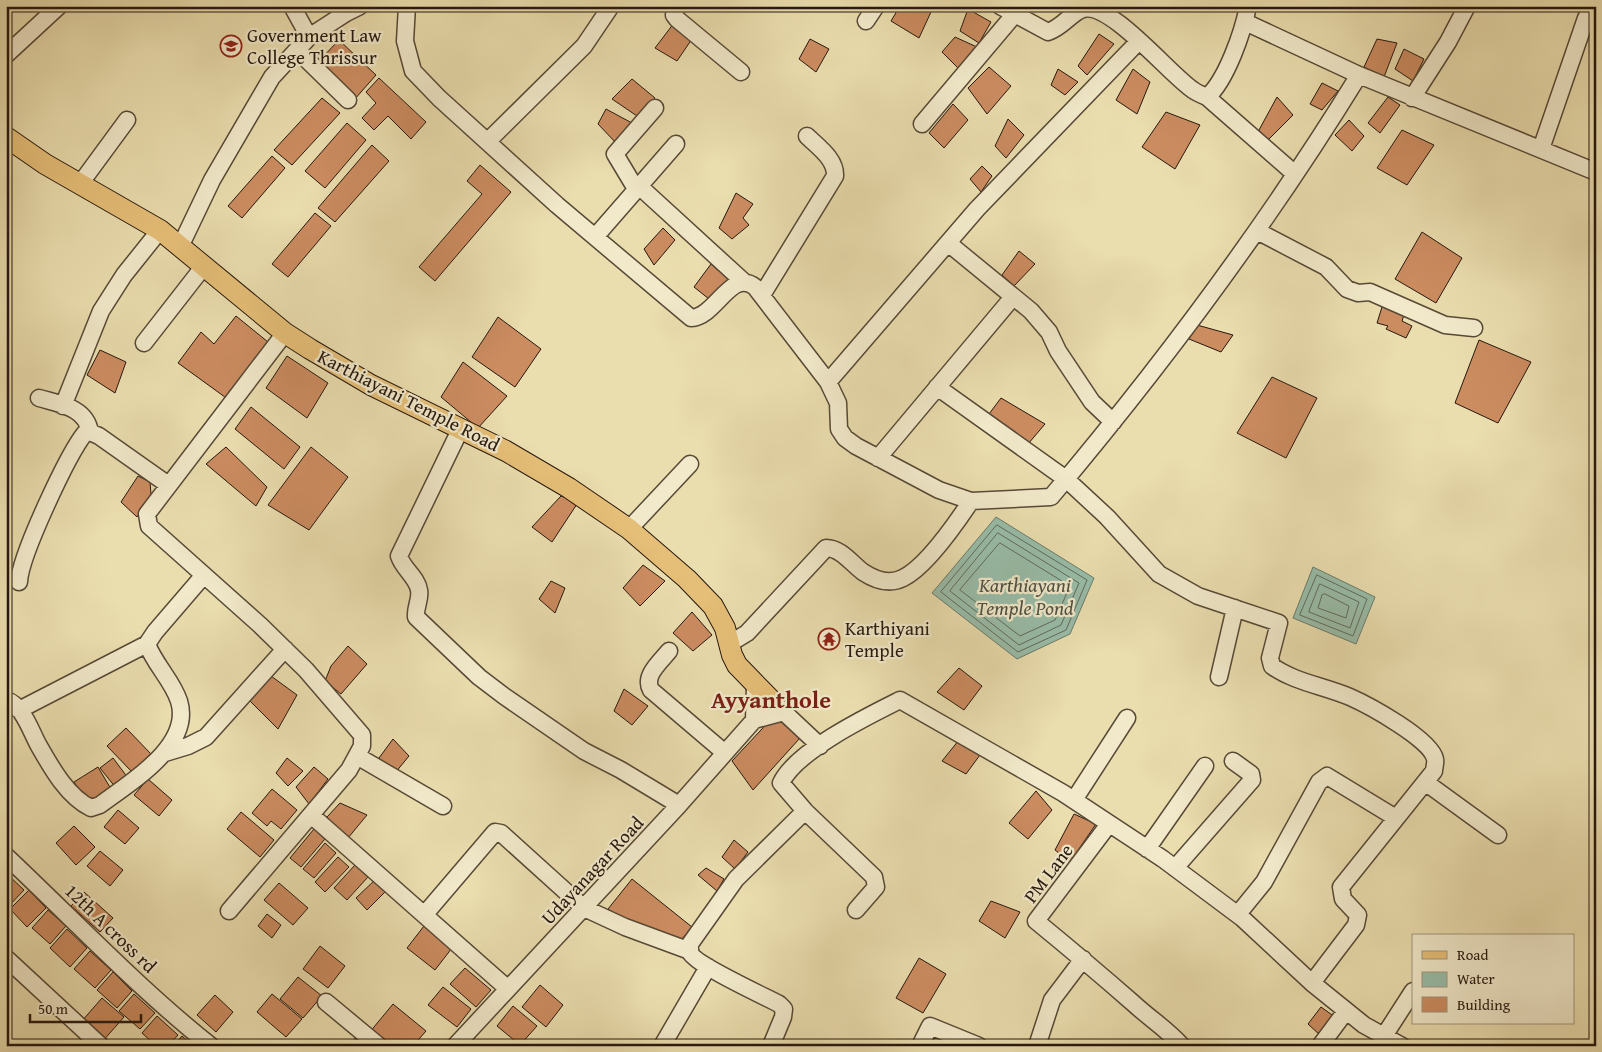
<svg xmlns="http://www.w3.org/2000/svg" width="1602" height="1052" font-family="'Gentium Book Plus',serif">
<rect width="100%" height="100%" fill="#eaddae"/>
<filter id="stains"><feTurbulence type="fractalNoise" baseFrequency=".004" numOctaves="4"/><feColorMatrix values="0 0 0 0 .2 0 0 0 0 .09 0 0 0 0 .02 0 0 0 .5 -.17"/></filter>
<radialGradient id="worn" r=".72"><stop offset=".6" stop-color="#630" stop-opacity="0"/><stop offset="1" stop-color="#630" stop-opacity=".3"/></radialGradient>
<path fill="#98bca8" stroke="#6a7a6b" d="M 996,517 L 1094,578 L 1070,634 L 1017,659 L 932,593 Z
M 1313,567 L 1375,597 L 1356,644 L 1293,618 Z"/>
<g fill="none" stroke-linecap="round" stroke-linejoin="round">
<path stroke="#5f6a5c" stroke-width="1" d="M 997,525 L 1087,580 L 1066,630 L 1018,652 L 941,592 Z
M 998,533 L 1079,583 L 1061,625 L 1019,645 L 950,591 Z
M 1000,543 L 1070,586 L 1055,620 L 1020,636 L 960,590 Z
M 1317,575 L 1367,599 L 1353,636 L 1300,615 Z
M 1320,584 L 1359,602 L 1350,628 L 1309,612 Z
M 1325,594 L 1349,606 L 1346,618 L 1318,608 L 1322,595 Z"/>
</g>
<path fill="#cb8c60" stroke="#26180f" d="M 900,6 L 922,6 L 931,12 L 919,38 L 891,21 Z
M 968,9 L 991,22 L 979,43 L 960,31 Z
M 674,23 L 694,36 L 677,61 L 655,48 Z
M 1099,34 L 1114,44 L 1087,75 L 1078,66 Z
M 955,37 L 977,47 L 958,68 L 942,52 Z
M 810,39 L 829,49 L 816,72 L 799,59 Z
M 1377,39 L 1397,43 L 1384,77 L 1364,67 Z
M 339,40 L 376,75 L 354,100 L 316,64 Z
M 1404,49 L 1424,59 L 1413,81 L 1395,69 Z
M 989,67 L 1011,86 L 987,114 L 968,88 Z
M 1058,69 L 1078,82 L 1065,95 L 1051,85 Z
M 1133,69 L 1150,82 L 1137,114 L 1116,100 Z
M 379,78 L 426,122 L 411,139 L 388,116 L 374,130 L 362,118 L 376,103 L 366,92 Z
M 632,79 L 655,98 L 637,116 L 612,99 Z
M 1322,83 L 1338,91 L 1322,110 L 1310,104 Z
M 1277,97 L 1293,115 L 1266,142 L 1259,130 Z
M 1388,97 L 1400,105 L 1380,133 L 1368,123 Z
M 322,98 L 340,113 L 292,165 L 274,150 Z
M 953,104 L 968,120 L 944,148 L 929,133 Z
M 606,109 L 632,123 L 617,144 L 598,124 Z
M 1166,112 L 1200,125 L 1175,169 L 1142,147 Z
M 1008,119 L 1024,135 L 1006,158 L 995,146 Z
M 1349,120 L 1364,136 L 1352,151 L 1335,135 Z
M 347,123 L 366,140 L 325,188 L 305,171 Z
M 1402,130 L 1434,145 L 1407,185 L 1377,168 Z
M 372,145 L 389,161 L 335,222 L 318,208 Z
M 272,156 L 285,168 L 242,218 L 228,206 Z
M 480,165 L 511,192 L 435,281 L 419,267 L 482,194 L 467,181 Z
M 982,166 L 992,176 L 981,192 L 970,179 Z
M 736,193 L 753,204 L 743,218 L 749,225 L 732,239 L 719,228 Z
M 315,213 L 331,226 L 288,277 L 272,264 Z
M 663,228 L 675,240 L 654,265 L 644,249 Z
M 1422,232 L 1462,258 L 1436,303 L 1395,279 Z
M 1019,251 L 1035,264 L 1014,286 L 1002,275 Z
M 711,264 L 728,279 L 709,299 L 694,287 Z
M 1389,306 L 1404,315 L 1402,321 L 1412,326 L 1406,338 L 1386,329 L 1388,326 L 1377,323 L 1382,307 Z
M 236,316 L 268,342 L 229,400 L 178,363 L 201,332 L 214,344 Z
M 498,317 L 541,349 L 515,387 L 472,357 Z
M 1197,325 L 1233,335 L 1221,352 L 1189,339 Z
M 1479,340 L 1531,362 L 1498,423 L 1455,403 Z
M 100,350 L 126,362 L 115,393 L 87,375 Z
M 287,356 L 328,383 L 307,418 L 266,388 Z
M 463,362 L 507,396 L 478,428 L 441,397 Z
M 1272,377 L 1317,398 L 1286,458 L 1237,433 Z
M 1001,398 L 1045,424 L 1028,444 L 989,414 Z
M 251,407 L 300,447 L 284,469 L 235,429 Z
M 226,447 L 267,487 L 256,506 L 206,464 Z
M 311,447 L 348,477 L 309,530 L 268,505 Z
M 138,476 L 150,482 L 151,494 L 137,517 L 121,502 Z
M 561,496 L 579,501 L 552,542 L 532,527 Z
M 643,565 L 665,581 L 640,606 L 623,588 Z
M 551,581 L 565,588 L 555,613 L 539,599 Z
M 692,612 L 712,635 L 693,651 L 673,633 Z
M 348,646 L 367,664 L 341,694 L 325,681 L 331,666 Z
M 959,668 L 982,686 L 964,710 L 937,692 Z
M 271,676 L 297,695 L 278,729 L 249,700 Z
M 624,689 L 648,706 L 632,725 L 614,711 Z
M 774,716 L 800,738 L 753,790 L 732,761 Z
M 126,728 L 151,754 L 132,772 L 107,746 Z
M 393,739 L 409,756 L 395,773 L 376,762 Z
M 959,740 L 980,755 L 966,774 L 942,761 Z
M 113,758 L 128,778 L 116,788 L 100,768 Z
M 287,758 L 303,771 L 288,786 L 276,773 Z
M 98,767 L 111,789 L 88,804 L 74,782 Z
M 314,767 L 328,779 L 309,804 L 296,787 Z
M 148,779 L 172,800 L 159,816 L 134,795 Z
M 272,789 L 297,810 L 281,829 L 271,821 L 267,826 L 252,813 Z
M 1036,791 L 1052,810 L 1028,839 L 1009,823 Z
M 340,803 L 367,815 L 348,838 L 327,817 Z
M 118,810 L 139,828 L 125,844 L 104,827 Z
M 241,812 L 274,840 L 260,857 L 227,829 Z
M 1074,814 L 1096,824 L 1070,862 L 1055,850 Z
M 74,826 L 95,847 L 76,865 L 56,843 Z
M 314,829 L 325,839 L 301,867 L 290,858 Z
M 734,840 L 748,852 L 735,869 L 722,857 Z
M 325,843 L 336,853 L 314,878 L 303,869 Z
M 100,851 L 123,870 L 110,886 L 87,866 Z
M 338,857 L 349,867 L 325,892 L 315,882 Z
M 355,865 L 368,877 L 347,900 L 334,888 Z
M 706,868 L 724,879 L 717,891 L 698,875 Z
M 6,873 L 24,890 L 6,909 Z
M 376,879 L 387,890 L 367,910 L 356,898 Z
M 632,879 L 692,927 L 672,951 L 608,909 Z
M 279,883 L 308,908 L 293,925 L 264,900 Z
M 29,890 L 46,908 L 27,927 L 10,909 Z
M 84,892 L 113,918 L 100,932 L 71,906 Z
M 991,901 L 1020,912 L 1005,938 L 979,921 Z
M 48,910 L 66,926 L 50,944 L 32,928 Z
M 267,914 L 281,925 L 272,938 L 258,926 Z
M 424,926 L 452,948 L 435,970 L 407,948 Z
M 67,929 L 87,948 L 70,967 L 50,948 Z
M 320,946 L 345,966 L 328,988 L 303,969 Z
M 90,951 L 111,970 L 95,988 L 74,969 Z
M 919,958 L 946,974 L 923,1013 L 896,998 Z
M 465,968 L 491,990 L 476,1007 L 450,984 Z
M 113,972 L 132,991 L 117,1008 L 97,990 Z
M 298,977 L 322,996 L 303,1018 L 280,999 Z
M 540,985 L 563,1005 L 546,1027 L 522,1007 Z
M 443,987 L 471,1009 L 457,1027 L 428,1005 Z
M 134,994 L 155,1013 L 140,1029 L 119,1011 Z
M 272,994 L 302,1019 L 286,1037 L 257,1012 Z
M 215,995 L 233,1012 L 216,1032 L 197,1015 Z
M 102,998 L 124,1017 L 102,1042 L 81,1022 Z
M 393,1004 L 426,1031 L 413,1046 L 384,1046 L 369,1033 Z
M 513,1006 L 537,1026 L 520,1045 L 497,1026 Z
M 1321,1007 L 1335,1017 L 1321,1036 L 1308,1024 Z
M 157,1016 L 178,1035 L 168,1046 L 156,1046 L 142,1033 Z
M 358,1035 L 372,1046 L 349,1046 Z
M 182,1036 L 193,1046 L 173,1046 Z"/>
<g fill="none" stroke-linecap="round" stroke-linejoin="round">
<g stroke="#574937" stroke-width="19">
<path id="minor" d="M 292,6 L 309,37
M 407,6 L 405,41 L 413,71 L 439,98 L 557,205 L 691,318 C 716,317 731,268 755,287 L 828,382 L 838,403 L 839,429 L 845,438 L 856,446 L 939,490 L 971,501 L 1051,497 C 1163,364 1268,223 1359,75 L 1596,172
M 676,6 L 674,15 L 677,19 L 741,72
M 1000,6 L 1048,32 C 1063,27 1072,12 1083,9 C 1110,1 1170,75 1193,90 C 1197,93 1202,95 1207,97 L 1295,174
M 866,21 L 876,6
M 1245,22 L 1359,75
M 297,50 L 348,100
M 6,55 L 59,6
M 1207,97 C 1226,81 1243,32 1248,6
M 1412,98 L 1448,42 L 1467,6
M 922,124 L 1014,15
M 488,141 L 584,46 L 611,6
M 1541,149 L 1586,18
M 80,184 L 127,120
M 639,186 L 743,281
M 636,189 L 615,154 L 655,108
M 1257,231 L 1326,267 L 1347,289 L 1358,293 L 1370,292 L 1445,325 L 1474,328
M 595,237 L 676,144
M 948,243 L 1031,311 L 1049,332 L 1058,351 L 1092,402 L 1113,422
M 180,247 L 212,180 L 272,77 L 309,37 L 346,13 L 360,6
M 762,295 L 835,176 C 836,159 818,147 807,136
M 144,343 L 204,266
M 828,382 L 977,209 L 1139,41
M 937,387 L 1066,479 L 1107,517 L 1159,574 L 1198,596 L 1279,623 L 1270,658 L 1272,666 C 1294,682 1324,686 1350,697 C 1368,705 1431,739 1435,759 C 1436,762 1434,768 1434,771 L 1341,887 L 1343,899 L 1358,915 L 1356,925 L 1312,983
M 39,398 C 59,404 86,407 90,432
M 63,406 L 101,311 L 124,275 L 160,230
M 460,430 L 399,556 C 403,569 417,577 419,590 C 421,599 415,607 416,617 L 479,677 L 504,696 L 584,751 L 621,770 L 679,805
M 878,458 L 1013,297
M 629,529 L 690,464
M 19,582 C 20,556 68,454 85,433 L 90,432 L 99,436 L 167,484
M 729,644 L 747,633 L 826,548 C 841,548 852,564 863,572 C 875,580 889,585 903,578 C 926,567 957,522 971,501
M 669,651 C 660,662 643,676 651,690 L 725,753
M 1219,677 L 1235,608
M 755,685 L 754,720 L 784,712
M 6,700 C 23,705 31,732 39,746 C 52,769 68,797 91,808 L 100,805 C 129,783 193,746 179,701 C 172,680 155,665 147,644 L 155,632 L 204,575
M 771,700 L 820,746
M 19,710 L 147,644
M 165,753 L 188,746 L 206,737 L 285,649
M 357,756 L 443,806
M 1425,782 L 1498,835
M 1074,800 L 1127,718
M 805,811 L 781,783 C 796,751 868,716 900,700 L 1063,793 L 1163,859 L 1242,918 L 1312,983 L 1364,1025 L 1402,1046
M 311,815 L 508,989
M 1109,824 L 1036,921 C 1069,948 1101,975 1133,1003 C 1149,1018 1167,1029 1182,1046
M 1147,849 L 1205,766
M 6,856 C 74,920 138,988 211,1046
M 1175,868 L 1252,780 L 1251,774 L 1233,761
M 229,911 L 349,770 L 362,746 L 362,735 L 306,670 L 260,625 L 149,526 L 147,514 L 285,333
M 425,914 L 495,832 L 501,833 L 584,908 L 625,927 L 690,951
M 1238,914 L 1264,882 L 1319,782 L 1327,776 L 1396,818
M 6,958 L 101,1046
M 326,1002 L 379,1046
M 1384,1036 L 1413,991
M 455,1046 L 679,805 L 755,719
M 662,1046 L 708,967
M 771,1046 L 783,1017 L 784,1009 L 779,1004 C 764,996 694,964 690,952 C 690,950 690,945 690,944 L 736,879 L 805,811 L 874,877 L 876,887 L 856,910
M 920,1046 L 930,1026 L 979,1046
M 1037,1046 L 1052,1000 L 1083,959
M 1320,1046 L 1346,1011"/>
</g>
<g stroke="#26180f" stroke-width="22">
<path id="major" d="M 6,137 L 45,164 L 160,230 L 285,333 L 310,349 L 371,385 L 506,451 L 569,488 L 629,529 L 687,579 L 713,606 L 725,628 L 732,655 L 737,665 L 771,700"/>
</g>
<use href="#minor" stroke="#f1e9ca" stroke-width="16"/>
<use href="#major" stroke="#e5be77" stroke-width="20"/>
</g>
<defs>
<g id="university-ring" transform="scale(1.125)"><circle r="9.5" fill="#f1e9ca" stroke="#8f2418" stroke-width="1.5"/><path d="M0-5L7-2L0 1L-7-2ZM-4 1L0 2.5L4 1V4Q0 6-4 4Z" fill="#8f2418"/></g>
<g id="temple-ring" transform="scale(1.125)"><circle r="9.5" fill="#f1e9ca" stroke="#8f2418" stroke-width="1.5"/><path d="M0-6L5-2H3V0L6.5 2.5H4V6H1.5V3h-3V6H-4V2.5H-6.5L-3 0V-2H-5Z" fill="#8f2418"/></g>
</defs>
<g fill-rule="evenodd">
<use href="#university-ring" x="231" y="46"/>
<use href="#temple-ring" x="829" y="639"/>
</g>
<g text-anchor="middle" stroke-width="4.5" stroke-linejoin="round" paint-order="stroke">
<g font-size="19" fill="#26180f" stroke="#f1e9ca" text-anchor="start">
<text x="247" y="42">Government Law<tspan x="247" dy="22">College Thrissur</tspan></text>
<text x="845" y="635">Karthiyani<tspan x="845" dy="22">Temple</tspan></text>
</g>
<g font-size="19" fill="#26180f" stroke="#f1e9ca">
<text transform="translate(409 400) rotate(27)" y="7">Karthiayani Temple Road</text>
<text transform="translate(592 870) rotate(-47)" y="7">Udayanagar Road</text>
<text transform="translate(1048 873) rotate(-53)" y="7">PM Lane</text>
<text transform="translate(111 928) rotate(44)" y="7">12th A cross rd</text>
</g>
<g font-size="20" font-style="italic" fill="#4e5145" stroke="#f1e9ca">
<text x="1025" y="592">Karthiayani<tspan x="1025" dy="23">Temple Pond</tspan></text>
</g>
<g font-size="24" font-weight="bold" fill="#7a1f14" stroke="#f1e9ca">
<text x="771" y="708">Ayyanthole</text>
</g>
</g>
<rect width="1602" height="1052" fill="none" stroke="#eaddae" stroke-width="25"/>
<rect x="8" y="8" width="1587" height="1037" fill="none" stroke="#26180f" stroke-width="2.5"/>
<rect x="12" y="12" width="1577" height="1027" fill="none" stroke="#26180f"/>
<rect x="1412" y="934" width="162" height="90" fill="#f1e9ca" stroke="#a0957f"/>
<rect x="1422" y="951" width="25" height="8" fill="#e5be77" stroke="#a0957f"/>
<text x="1457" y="960" font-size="15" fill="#26180f">Road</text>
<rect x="1422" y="972" width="25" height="15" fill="#98bca8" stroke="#a0957f"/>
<text x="1457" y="984" font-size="15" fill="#26180f">Water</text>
<rect x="1422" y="997" width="25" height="15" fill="#cb8c60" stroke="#a0957f"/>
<text x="1457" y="1010" font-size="15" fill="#26180f">Building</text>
<path d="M30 1014v8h111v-8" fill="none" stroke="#26180f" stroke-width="2.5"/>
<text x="38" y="1014" font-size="15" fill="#26180f" stroke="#f1e9ca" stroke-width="4" paint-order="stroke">50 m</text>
<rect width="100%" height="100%" filter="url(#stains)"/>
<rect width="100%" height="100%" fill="url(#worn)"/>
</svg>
